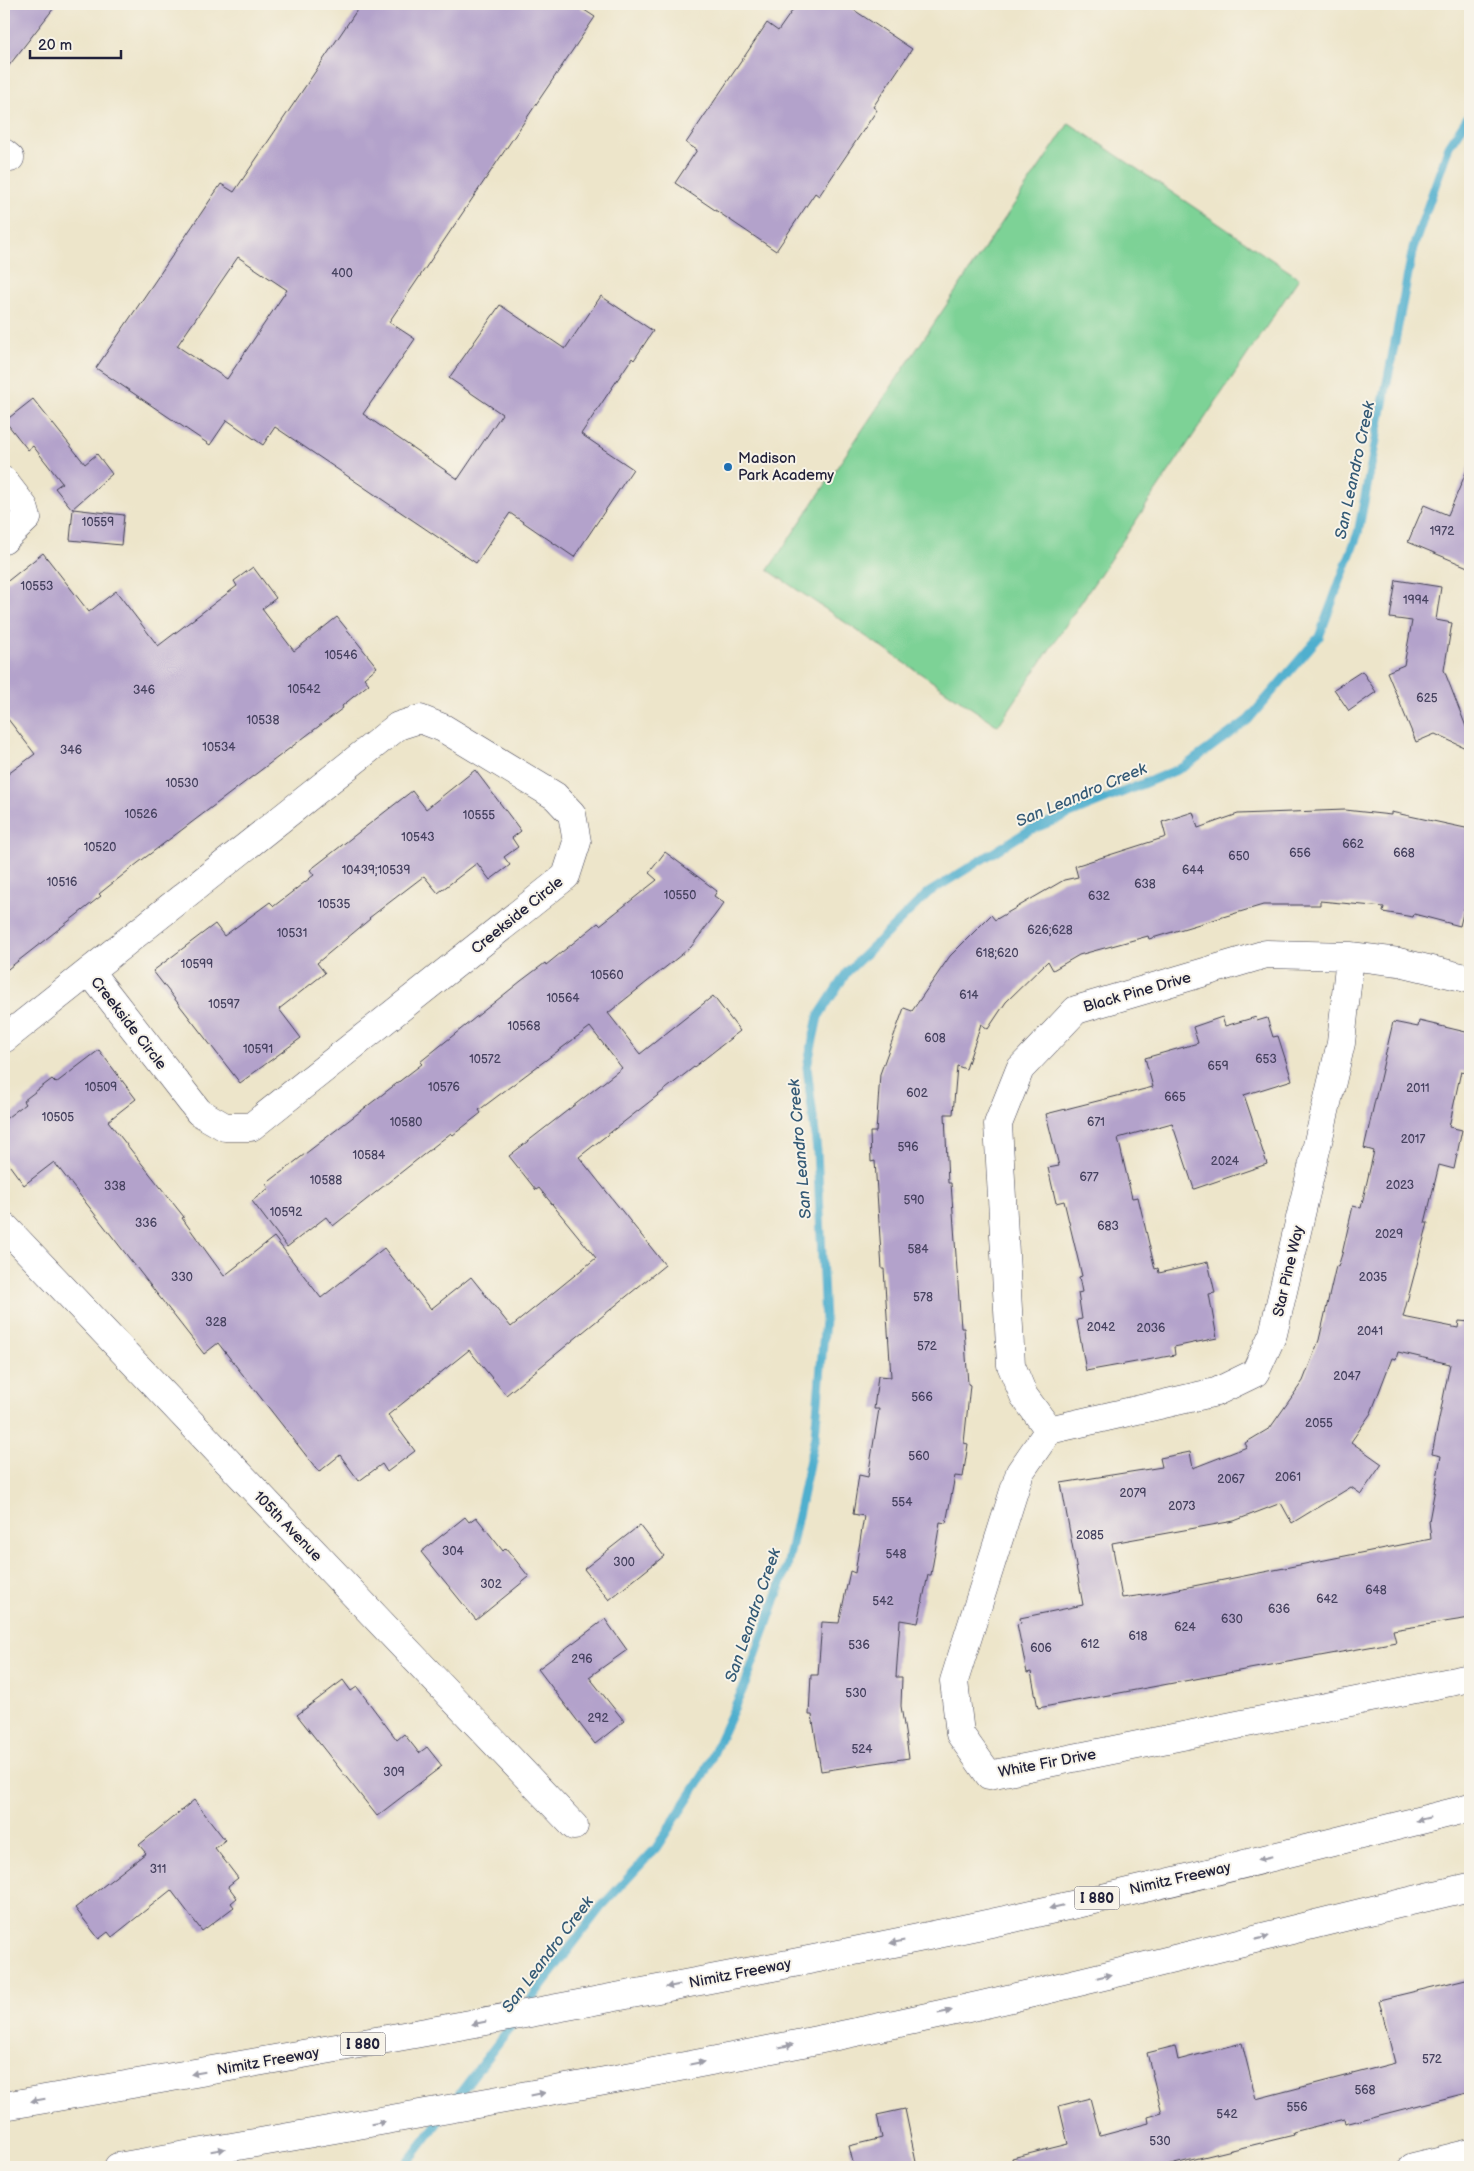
<svg xmlns="http://www.w3.org/2000/svg" width="1474" height="2171" font-family="'Balsamiq Sans',sans-serif">
<rect width="100%" height="100%" fill="#f7f3e8"/>
<filter id="ink" filterUnits="userSpaceOnUse"><feTurbulence type="fractalNoise" baseFrequency=".02" numOctaves="2"/><feDisplacementMap in="SourceGraphic" scale="10" xChannelSelector="R" yChannelSelector="G"/><feConvolveMatrix kernelMatrix="1 2 1 2 8 2 1 2 1" color-interpolation-filters="sRGB"/></filter>
<filter id="wash" filterUnits="userSpaceOnUse"><feTurbulence type="fractalNoise" baseFrequency=".0096" numOctaves="4" result="noise"/><feDisplacementMap in="SourceGraphic" scale="20" xChannelSelector="R" yChannelSelector="G"/><feGaussianBlur stdDeviation="1.12" result="paint"/><feColorMatrix in="noise" values="0 0 0 0 0 0 0 0 0 0 0 0 0 0 0 0 0 1.4 0 .05"/><feComposite in="paint" operator="in"/></filter>
<g filter="url(#wash)">
<rect width="100%" height="100%" fill="#ede5ca"/>
<path fill="#7dd296" stroke="#507a68" d="M 1069,123 L 1299,278 L 998,726 L 768,570 Z"/>
<g fill="none" stroke-linecap="round" stroke-linejoin="round">
<path stroke="#50afce" stroke-width="9" d="M 525,2007 L 601,1907 L 656,1848 L 704,1774 L 746,1682 L 787,1567 L 815,1436 L 825,1320 L 817,1151 L 807,1067 L 818,1017 L 847,972 L 928,893 L 1028,831 L 1184,767 L 1248,720 L 1319,637 L 1358,533 L 1413,248 L 1449,146 L 1470,114
M 454,2101 L 514,2022
M 404,2167 L 442,2117"/>
</g>
<g id="blocks">
<path fill="#b3a2cb" fill-rule="evenodd" d="M 4,4 L 57,4 L 4,72 Z
M 361,4 L 575,4 L 595,17 L 389,322 L 415,339 L 363,414 L 458,479 L 502,414 L 449,378 L 500,305 L 565,349 L 601,296 L 653,331 L 634,360 L 632,358 L 581,434 L 633,469 L 574,557 L 510,513 L 476,563 L 275,427 L 263,445 L 227,420 L 210,445 L 96,368 L 221,184 L 234,192 ZM 238,257 L 287,290 L 227,379 L 177,346 Z
M 797,4 L 845,4 L 912,49 L 873,107 L 877,110 L 819,196 L 815,193 L 776,251 L 675,183 L 697,150 L 686,143 L 767,23 L 778,31 Z
M 33,399 L 85,464 L 97,454 L 112,474 L 72,509 L 55,488 L 62,483 L 33,446 L 28,450 L 5,421 Z
M 1470,463 L 1470,568 L 1408,542 L 1424,505 L 1448,515 Z
M 73,509 L 124,515 L 121,545 L 70,540 Z
M 43,553 L 89,612 L 116,591 L 158,646 L 237,586 L 234,581 L 253,567 L 276,598 L 262,609 L 294,651 L 337,617 L 377,667 L 364,678 L 369,684 L 342,706 L 343,708 L 138,863 L 99,894 L 101,896 L 4,972 L 4,777 L 35,754 L 4,714 L 4,584 Z
M 1396,580 L 1441,587 L 1436,620 L 1452,623 L 1444,670 L 1470,737 L 1470,750 L 1435,734 L 1416,742 L 1387,672 L 1404,665 L 1412,621 L 1390,618 Z
M 1362,671 L 1376,692 L 1349,711 L 1334,689 Z
M 475,770 L 521,831 L 512,838 L 518,847 L 504,857 L 510,865 L 490,880 L 477,863 L 438,893 L 424,876 L 369,918 L 370,919 L 317,963 L 325,973 L 279,1009 L 301,1038 L 240,1083 L 153,971 L 215,924 L 224,936 L 270,902 L 274,906 L 314,875 L 310,870 L 412,791 L 426,809 Z
M 1345,810 L 1391,815 L 1391,812 L 1470,829 L 1470,884 L 1460,926 L 1414,914 L 1413,917 L 1383,912 L 1384,907 L 1320,901 L 1320,905 L 1263,905 L 1149,939 L 1148,936 L 1079,955 L 1053,970 L 1048,961 L 1006,1002 L 988,1029 L 981,1024 L 966,1069 L 957,1066 L 953,1114 L 945,1114 L 948,1183 L 951,1183 L 961,1328 L 964,1328 L 968,1384 L 970,1385 L 964,1443 L 968,1444 L 963,1477 L 955,1476 L 946,1523 L 940,1522 L 931,1575 L 928,1575 L 918,1623 L 900,1620 L 896,1677 L 902,1677 L 901,1706 L 909,1758 L 821,1771 L 812,1715 L 809,1715 L 811,1675 L 818,1675 L 822,1622 L 839,1623 L 850,1571 L 855,1573 L 864,1516 L 853,1514 L 859,1475 L 868,1477 L 879,1409 L 874,1409 L 878,1376 L 891,1377 L 884,1269 L 882,1269 L 875,1161 L 871,1162 L 870,1132 L 876,1132 L 880,1074 L 904,1008 L 912,1011 L 950,956 L 991,915 L 995,920 L 1064,880 L 1078,877 L 1075,866 L 1166,837 L 1162,822 L 1193,812 L 1198,828 L 1238,814 Z
M 665,852 L 717,891 L 714,896 L 724,903 L 691,947 L 608,1013 L 640,1054 L 713,996 L 740,1031 L 579,1157 L 665,1265 L 506,1395 L 469,1350 L 388,1415 L 415,1451 L 387,1472 L 382,1464 L 359,1481 L 340,1455 L 319,1472 L 218,1343 L 204,1354 L 54,1162 L 24,1185 L 4,1158 L 4,1120 L 25,1104 L 23,1101 L 52,1079 L 56,1083 L 99,1050 L 136,1099 L 108,1121 L 184,1217 L 182,1218 L 224,1276 L 274,1237 L 321,1298 L 384,1248 L 431,1309 L 471,1277 L 511,1327 L 596,1258 L 539,1188 L 536,1190 L 509,1156 L 622,1068 L 590,1027 L 479,1110 L 481,1113 L 453,1135 L 451,1133 L 333,1226 L 326,1217 L 287,1247 L 252,1201 L 269,1188 L 266,1184 L 422,1064 L 420,1062 L 521,981 L 545,963 L 546,965 L 598,923 L 600,925 L 657,880 L 649,873 Z
M 1222,1017 L 1225,1026 L 1256,1017 L 1257,1021 L 1267,1018 L 1273,1037 L 1278,1036 L 1292,1080 L 1244,1095 L 1267,1164 L 1194,1189 L 1172,1123 L 1118,1138 L 1132,1198 L 1138,1197 L 1155,1269 L 1158,1268 L 1159,1273 L 1208,1262 L 1215,1293 L 1209,1294 L 1217,1338 L 1174,1347 L 1175,1355 L 1086,1371 L 1077,1320 L 1082,1319 L 1078,1293 L 1082,1292 L 1079,1277 L 1082,1276 L 1064,1201 L 1056,1203 L 1048,1168 L 1059,1166 L 1046,1114 L 1153,1087 L 1145,1058 L 1198,1043 L 1193,1027 Z
M 1419,1021 L 1470,1033 L 1470,1073 L 1461,1071 L 1449,1127 L 1462,1130 L 1454,1169 L 1439,1165 L 1425,1223 L 1428,1223 L 1403,1317 L 1458,1328 L 1459,1321 L 1470,1322 L 1470,1618 L 1393,1630 L 1396,1642 L 1038,1708 L 1031,1672 L 1027,1673 L 1017,1624 L 1021,1623 L 1020,1618 L 1083,1605 L 1061,1483 L 1162,1467 L 1160,1458 L 1190,1452 L 1193,1468 L 1247,1447 L 1245,1443 L 1270,1428 L 1303,1381 L 1319,1340 L 1336,1266 L 1338,1267 L 1342,1254 L 1353,1206 L 1361,1208 L 1374,1151 L 1364,1148 L 1393,1022 L 1418,1027 ZM 1398,1352 L 1450,1364 L 1432,1454 L 1441,1456 L 1429,1521 L 1431,1539 L 1158,1593 L 1122,1598 L 1112,1543 L 1234,1521 L 1281,1503 L 1292,1523 L 1351,1487 L 1361,1494 L 1382,1464 L 1351,1442 L 1371,1413 L 1392,1358 L 1396,1359 Z
M 465,1517 L 469,1522 L 476,1517 L 503,1551 L 506,1548 L 529,1577 L 476,1620 L 421,1552 Z
M 640,1525 L 664,1556 L 609,1600 L 584,1569 Z
M 605,1619 L 627,1650 L 589,1677 L 624,1721 L 595,1744 L 538,1669 Z
M 343,1680 L 351,1691 L 357,1687 L 397,1740 L 404,1734 L 419,1753 L 427,1747 L 442,1766 L 377,1816 L 297,1715 Z
M 194,1800 L 225,1840 L 215,1848 L 238,1878 L 228,1886 L 237,1898 L 231,1903 L 234,1907 L 202,1931 L 171,1890 L 112,1937 L 108,1932 L 99,1939 L 75,1908 L 146,1853 L 139,1845 Z
M 1470,1978 L 1470,2092 L 1345,2124 L 1344,2119 L 1293,2132 L 1294,2135 L 1162,2167 L 1013,2167 L 1012,2158 L 1068,2144 L 1059,2106 L 1090,2098 L 1100,2136 L 1149,2123 L 1148,2117 L 1162,2113 L 1147,2053 L 1175,2046 L 1178,2060 L 1242,2043 L 1256,2099 L 1395,2063 L 1379,2000 Z
M 905,2109 L 917,2167 L 854,2167 L 849,2146 L 882,2138 L 877,2115 Z"/>
</g>
</g>
<g filter="url(#ink)">
<use href="#blocks" fill-opacity="0" stroke="#403f50" stroke-width="1"/>
<g fill="none" stroke-linecap="round" stroke-linejoin="round">
<g stroke="#403f50" stroke-width="29">
<path id="minor" d="M 4,153 L 10,158
M 4,481 L 24,507 L 27,518 L 4,540
M 4,1039 L 398,726 L 420,719 L 443,728 L 555,796 L 572,814 L 577,842 L 566,876 L 251,1127 L 225,1127 L 199,1112 L 90,972
M 4,1226 L 574,1826
M 1049,1430 L 1020,1472 L 954,1681 L 960,1734 L 989,1775 L 1470,1678
M 1049,1430 L 1024,1396 L 1011,1365 L 998,1124 L 1020,1069 L 1076,1010 L 1266,954 L 1350,956 L 1399,962 L 1470,979
M 1049,1430 L 1216,1392 L 1255,1373 L 1273,1334 L 1341,1043 L 1350,956
M 1413,2167 L 1470,2153"/>
</g>
<g stroke="#403f50" stroke-width="29">
<path id="motorway" d="M 4,2106 C 318,2052 631,1997 943,1933 C 1120,1897 1295,1851 1470,1808
M 118,2167 C 400,2117 684,2071 964,2009 C 1133,1971 1301,1926 1470,1887"/>
</g>
<use href="#minor" stroke="#fff" stroke-width="28"/>
<use href="#motorway" stroke="#fff" stroke-width="28"/>
</g>
<defs><path id="oneway-solid" d="M-6-.8H1V-3.2L6.5 0L1 3.2V.8H-6Z" transform="scale(1.25)"/></defs>
<g fill="#9c9ca7">
<use href="#oneway-solid" transform="translate(1423 1819) rotate(166)"/>
<use href="#oneway-solid" transform="translate(1265 1858) rotate(166)"/>
<use href="#oneway-solid" transform="translate(1056 1907) rotate(167)"/>
<use href="#oneway-solid" transform="translate(1262 1938) rotate(-14)"/>
<use href="#oneway-solid" transform="translate(897 1942) rotate(169)"/>
<use href="#oneway-solid" transform="translate(1104 1976) rotate(-13)"/>
<use href="#oneway-solid" transform="translate(673 1986) rotate(169)"/>
<use href="#oneway-solid" transform="translate(945 2012) rotate(-12)"/>
<use href="#oneway-solid" transform="translate(479 2023) rotate(169)"/>
<use href="#oneway-solid" transform="translate(786 2046) rotate(-12)"/>
<use href="#oneway-solid" transform="translate(697 2063) rotate(-11)"/>
<use href="#oneway-solid" transform="translate(198 2073) rotate(170)"/>
<use href="#oneway-solid" transform="translate(538 2094) rotate(-11)"/>
<use href="#oneway-solid" transform="translate(38 2100) rotate(170)"/>
<use href="#oneway-solid" transform="translate(378 2123) rotate(-10)"/>
<use href="#oneway-solid" transform="translate(218 2150) rotate(-10)"/>
</g>
</g>
<circle fill="#1f6fb2" stroke="#f7f3e8" stroke-width="2" cx="728" cy="467" r="5"/>
<g text-anchor="middle" stroke-width="4" stroke-linejoin="round" paint-order="stroke">
<g font-size="12" fill="#46425f">
<text x="342" y="277">400</text>
<text x="98" y="526">10559</text>
<text x="1442" y="535">1972</text>
<text x="37" y="590">10553</text>
<text x="1416" y="604">1994</text>
<text x="341" y="659">10546</text>
<text x="304" y="693">10542</text>
<text x="144" y="694">346</text>
<text x="1427" y="702">625</text>
<text x="263" y="724">10538</text>
<text x="219" y="751">10534</text>
<text x="71" y="754">346</text>
<text x="182" y="787">10530</text>
<text x="141" y="818">10526</text>
<text x="479" y="819">10555</text>
<text x="418" y="841">10543</text>
<text x="1353" y="848">662</text>
<text x="100" y="851">10520</text>
<text x="1300" y="857">656</text>
<text x="1404" y="857">668</text>
<text x="1239" y="860">650</text>
<text x="376" y="874">10439;10539</text>
<text x="1193" y="874">644</text>
<text x="62" y="886">10516</text>
<text x="1145" y="888">638</text>
<text x="680" y="899">10550</text>
<text x="1099" y="900">632</text>
<text x="334" y="908">10535</text>
<text x="1050" y="934">626;628</text>
<text x="292" y="937">10531</text>
<text x="997" y="957">618;620</text>
<text x="197" y="968">10599</text>
<text x="607" y="979">10560</text>
<text x="969" y="999">614</text>
<text x="563" y="1002">10564</text>
<text x="224" y="1008">10597</text>
<text x="524" y="1030">10568</text>
<text x="935" y="1042">608</text>
<text x="258" y="1053">10591</text>
<text x="485" y="1063">10572</text>
<text x="1266" y="1063">653</text>
<text x="1218" y="1070">659</text>
<text x="101" y="1091">10509</text>
<text x="444" y="1091">10576</text>
<text x="1418" y="1092">2011</text>
<text x="917" y="1097">602</text>
<text x="1175" y="1101">665</text>
<text x="58" y="1121">10505</text>
<text x="406" y="1126">10580</text>
<text x="1096" y="1126">671</text>
<text x="1413" y="1143">2017</text>
<text x="908" y="1151">596</text>
<text x="369" y="1159">10584</text>
<text x="1225" y="1165">2024</text>
<text x="1089" y="1181">677</text>
<text x="326" y="1184">10588</text>
<text x="1400" y="1189">2023</text>
<text x="115" y="1190">338</text>
<text x="914" y="1204">590</text>
<text x="286" y="1216">10592</text>
<text x="146" y="1227">336</text>
<text x="1108" y="1230">683</text>
<text x="1389" y="1238">2029</text>
<text x="918" y="1253">584</text>
<text x="182" y="1281">330</text>
<text x="1373" y="1281">2035</text>
<text x="923" y="1301">578</text>
<text x="216" y="1326">328</text>
<text x="1101" y="1331">2042</text>
<text x="1151" y="1332">2036</text>
<text x="1370" y="1335">2041</text>
<text x="927" y="1350">572</text>
<text x="1347" y="1380">2047</text>
<text x="922" y="1401">566</text>
<text x="1319" y="1427">2055</text>
<text x="919" y="1460">560</text>
<text x="1288" y="1481">2061</text>
<text x="1231" y="1483">2067</text>
<text x="1133" y="1497">2079</text>
<text x="902" y="1506">554</text>
<text x="1182" y="1510">2073</text>
<text x="1090" y="1539">2085</text>
<text x="453" y="1555">304</text>
<text x="896" y="1558">548</text>
<text x="624" y="1566">300</text>
<text x="491" y="1588">302</text>
<text x="1376" y="1594">648</text>
<text x="1327" y="1603">642</text>
<text x="883" y="1605">542</text>
<text x="1279" y="1613">636</text>
<text x="1232" y="1623">630</text>
<text x="1185" y="1631">624</text>
<text x="1138" y="1640">618</text>
<text x="1090" y="1648">612</text>
<text x="859" y="1649">536</text>
<text x="1041" y="1652">606</text>
<text x="582" y="1663">296</text>
<text x="856" y="1697">530</text>
<text x="598" y="1722">292</text>
<text x="862" y="1753">524</text>
<text x="394" y="1776">309</text>
<text x="158" y="1873">311</text>
<text x="1432" y="2063">572</text>
<text x="1365" y="2094">568</text>
<text x="1297" y="2111">556</text>
<text x="1227" y="2118">542</text>
<text x="1160" y="2145">530</text>
</g>
<g fill="#f7f3e8" stroke="#62616f" stroke-width="1">
<rect x="1074.5" y="1886.5" width="45" height="23" rx="4"/>
<rect x="340.5" y="2032.5" width="45" height="23" rx="4"/>
</g>
<g font-size="14" font-weight="bold" fill="#22223b">
<text x="1097" y="1903">I 880</text>
<text x="363" y="2049">I 880</text>
</g>
<g font-size="15" fill="#22223b" stroke="#f7f3e8" text-anchor="start">
<text x="738" y="463">Madison<tspan x="738" dy="17">Park Academy</tspan></text>
</g>
<g font-size="15" fill="#22223b" stroke="#f7f3e8">
<text transform="translate(517 915) rotate(-39)" y="5">Creekside Circle</text>
<text transform="translate(1137 992) rotate(-16)" y="5">Black Pine Drive</text>
<text transform="translate(129 1023) rotate(52)" y="5">Creekside Circle</text>
<text transform="translate(1288 1271) rotate(-77)" y="5">Star Pine Way</text>
<text transform="translate(288 1526) rotate(46)" y="5">105th Avenue</text>
<text transform="translate(1047 1763) rotate(-11)" y="5">White Fir Drive</text>
<text transform="translate(1180 1878) rotate(-13)" y="5">Nimitz Freeway</text>
<text transform="translate(740 1973) rotate(-11)" y="5">Nimitz Freeway</text>
<text transform="translate(268 2061) rotate(-10)" y="5">Nimitz Freeway</text>
</g>
<g font-size="16" font-style="italic" fill="#345a76" stroke="#f7f3e8">
<text transform="translate(1354 470) rotate(-78)" y="6">San Leandro Creek</text>
<text transform="translate(1081 794) rotate(-23)" y="6">San Leandro Creek</text>
<text transform="translate(799 1149) rotate(-95)" y="6">San Leandro Creek</text>
<text transform="translate(752 1615) rotate(-71)" y="6">San Leandro Creek</text>
<text transform="translate(547 1954) rotate(-53)" y="6">San Leandro Creek</text>
</g>
</g>
<rect width="1474" height="2171" fill="none" stroke="#f7f3e8" stroke-width="20"/>
<path d="M30 50v8h91v-8" fill="none" stroke="#22223b" stroke-width="2.5"/>
<text x="38" y="50" font-size="15" fill="#22223b" stroke="#f7f3e8" stroke-width="4" paint-order="stroke">20 m</text>
</svg>
